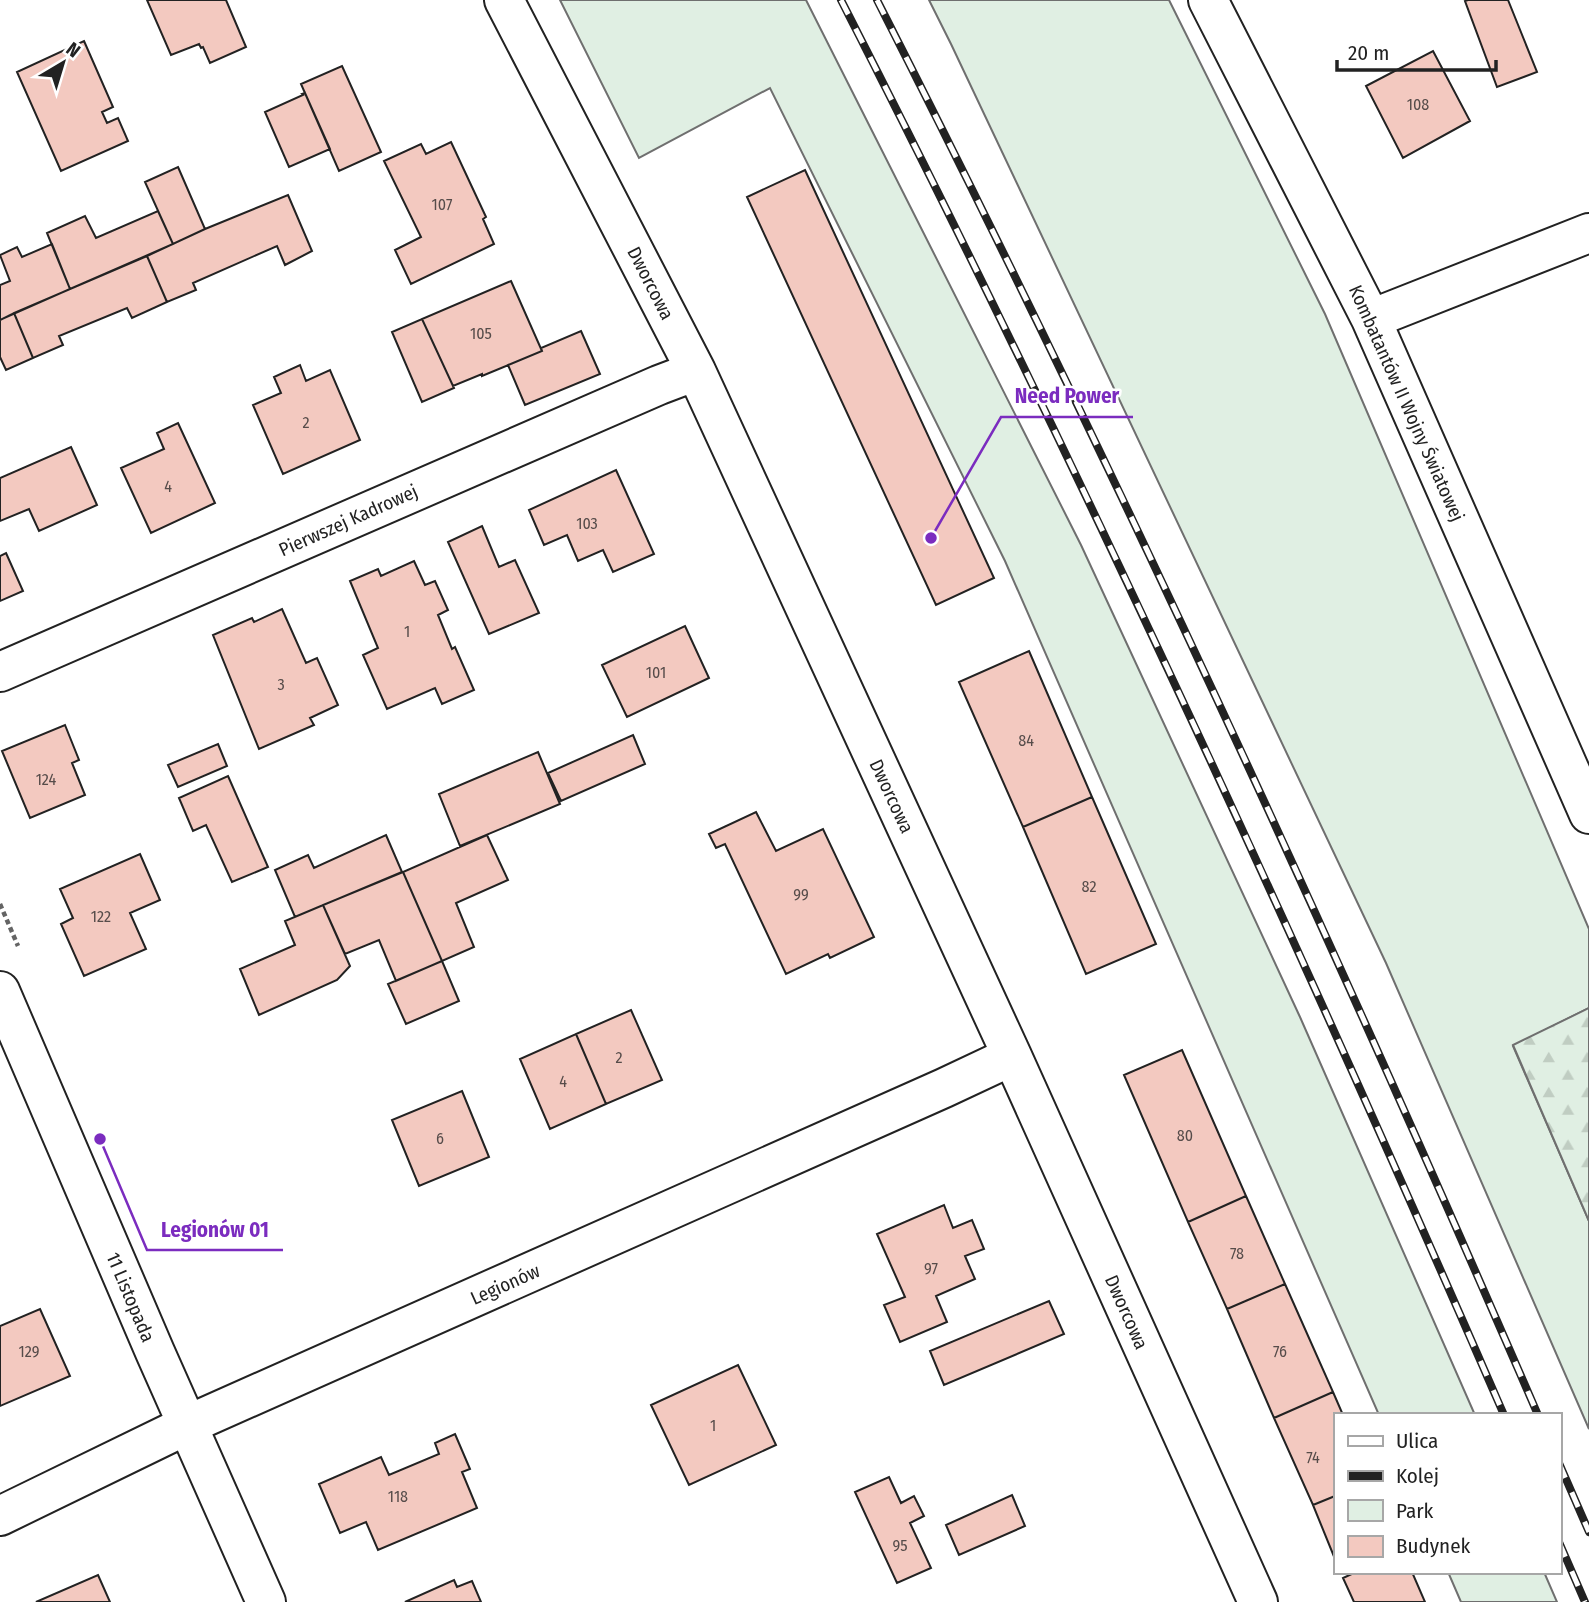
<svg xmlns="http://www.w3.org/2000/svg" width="1589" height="1602" font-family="'Fira Sans Condensed',sans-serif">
<defs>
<pattern id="forest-firs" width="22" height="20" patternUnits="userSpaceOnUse" patternTransform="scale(1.75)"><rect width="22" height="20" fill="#e0efe3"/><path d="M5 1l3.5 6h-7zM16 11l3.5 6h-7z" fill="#c0cdc2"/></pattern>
</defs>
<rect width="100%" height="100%" fill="#fff"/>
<path fill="#e0efe3" stroke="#6f6f6f" stroke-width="2" d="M 560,0 L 806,0 L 1081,545 L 1300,1017 L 1475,1415 L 1379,1415 L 1005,561 L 770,88 L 639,158 Z
M 929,0 L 1169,0 L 1325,314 L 1589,929 L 1589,1008 L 1513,1046 L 1589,1221 L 1589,1429 L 1386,963 L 951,44 Z
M 1448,1572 L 1544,1572 L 1557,1602 L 1461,1602 Z"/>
<path fill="url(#forest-firs)" stroke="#6f6f6f" stroke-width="2" d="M 1589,1008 L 1589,1221 L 1513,1045 Z"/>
<path fill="#f3c9c0" stroke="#222" stroke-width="2" d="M 147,0 L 226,0 L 246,47 L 210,63 L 203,47 L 201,48 L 199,44 L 171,55 Z
M 1468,0 L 1508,0 L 1537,72 L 1497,87 L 1465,1 Z
M 84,41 L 113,107 L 102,112 L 107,123 L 118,118 L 128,141 L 61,171 L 17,72 Z
M 1433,51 L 1470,121 L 1403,158 L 1366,86 Z
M 342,66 L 381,152 L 339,171 L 301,84 Z
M 305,93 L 330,149 L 289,167 L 265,112 L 303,95 L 302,94 Z
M 451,142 L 486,217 L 483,219 L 494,244 L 411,284 L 395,250 L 421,237 L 384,161 L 421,144 L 426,154 Z
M 178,167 L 205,229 L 173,244 L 145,182 Z
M 805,170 L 994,578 L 936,605 L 747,197 Z
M 288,195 L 312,251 L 285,265 L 277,246 L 193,283 L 196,290 L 167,302 L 147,256 L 205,229 Z
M 158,211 L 173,244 L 70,289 L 47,233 L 85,216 L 96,238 Z
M 52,244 L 70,289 L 0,320 L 0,285 L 10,281 L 0,255 L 17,247 L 22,257 Z
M 147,256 L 167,302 L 132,318 L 127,308 L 59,336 L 63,345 L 33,358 L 14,313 Z
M 511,281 L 542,351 L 482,376 L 482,374 L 453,386 L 422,319 Z
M 14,313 L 33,358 L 6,370 L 0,357 L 0,320 Z
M 422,319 L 454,388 L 422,402 L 392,332 Z
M 581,331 L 600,374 L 525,405 L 508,365 L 542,351 L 541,348 Z
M 300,365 L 306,381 L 330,370 L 360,440 L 283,474 L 253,405 L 281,393 L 274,377 Z
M 178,423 L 215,503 L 151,533 L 121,468 L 164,449 L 157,433 Z
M 71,447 L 97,505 L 39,531 L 29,509 L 0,521 L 0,478 Z
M 616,470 L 654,554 L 613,572 L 603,550 L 578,561 L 567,535 L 544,545 L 529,510 Z
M 482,526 L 499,567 L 515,560 L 539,613 L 489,634 L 448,542 Z
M 6,553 L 23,591 L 0,601 L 0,556 Z
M 414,561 L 425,585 L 435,581 L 448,610 L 438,615 L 452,649 L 455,647 L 474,690 L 442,704 L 435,688 L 387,709 L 363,655 L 378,648 L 350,581 L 378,569 L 381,576 Z
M 282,609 L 306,663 L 317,658 L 338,705 L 310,718 L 314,725 L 259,749 L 213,635 L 252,618 L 254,622 Z
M 685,626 L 709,678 L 627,717 L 602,665 Z
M 1029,651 L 1092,797 L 1023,827 L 959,682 Z
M 65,725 L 79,760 L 72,763 L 85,795 L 30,818 L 2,751 Z
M 633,735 L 645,764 L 561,801 L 548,773 Z
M 218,744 L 227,766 L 178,787 L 168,765 Z
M 538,752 L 560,804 L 460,846 L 439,794 Z
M 228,776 L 268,867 L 232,882 L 206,825 L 193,831 L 179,798 Z
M 1092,797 L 1156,944 L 1086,974 L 1023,827 Z
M 756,812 L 776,851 L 823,829 L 874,937 L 830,958 L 828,954 L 786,974 L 725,844 L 716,848 L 709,834 Z
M 386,835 L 402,872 L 295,917 L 275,870 L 308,855 L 314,868 Z
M 487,835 L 508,880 L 456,903 L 474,947 L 442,961 L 403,872 Z
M 140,854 L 160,900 L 130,913 L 146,949 L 84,976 L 61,924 L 73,918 L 60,889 Z
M 403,872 L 442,961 L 396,981 L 379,940 L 345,954 L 323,905 Z
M 323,905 L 350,966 L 337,980 L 259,1015 L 240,969 L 295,945 L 285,921 Z
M 442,961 L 459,1001 L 406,1024 L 388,984 Z
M 631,1010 L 662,1080 L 606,1104 L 576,1034 Z
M 576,1034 L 606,1104 L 550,1129 L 520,1059 Z
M 1182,1050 L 1246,1196 L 1188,1222 L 1124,1075 Z
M 462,1091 L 489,1157 L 419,1186 L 392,1120 Z
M 1246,1196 L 1285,1284 L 1227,1309 L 1188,1222 Z
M 944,1205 L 953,1228 L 972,1220 L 984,1249 L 965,1256 L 975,1279 L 936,1296 L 947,1322 L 900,1342 L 884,1305 L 905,1297 L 877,1234 Z
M 1285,1284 L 1333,1392 L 1274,1418 L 1227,1309 Z
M 1049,1301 L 1064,1334 L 944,1385 L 930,1351 Z
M 40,1309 L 70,1376 L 0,1406 L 0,1326 Z
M 738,1365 L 776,1445 L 689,1485 L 651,1405 Z
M 1333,1392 L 1343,1415 L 1335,1415 L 1335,1496 L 1313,1505 L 1274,1418 Z
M 455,1434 L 470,1469 L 462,1472 L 477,1508 L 378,1550 L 366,1522 L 340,1533 L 319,1484 L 381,1457 L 389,1475 L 439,1454 L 435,1443 Z
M 889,1477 L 901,1503 L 914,1496 L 924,1516 L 910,1523 L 931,1568 L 897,1583 L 855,1492 Z
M 1012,1495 L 1025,1526 L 959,1555 L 946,1525 Z
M 1335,1496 L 1335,1559 L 1313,1505 Z
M 1356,1572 L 1412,1572 L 1425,1602 L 1354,1602 L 1343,1578 Z
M 98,1575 L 110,1602 L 36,1602 Z
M 454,1580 L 457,1587 L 472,1581 L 481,1602 L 405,1602 Z"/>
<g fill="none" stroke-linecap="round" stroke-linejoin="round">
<g stroke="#222" stroke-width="42">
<path id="street" d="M 504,0 L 696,371 L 1012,1056 L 1258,1602
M 1208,0 L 1371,319 L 1589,814
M 1371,319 L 1589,233
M 0,672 L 659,385 L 696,371
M 0,991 L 155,1352 L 266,1602
M 0,1516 L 187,1425 L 944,1088 L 1012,1056"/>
</g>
<path stroke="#646464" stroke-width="4.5" stroke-dasharray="5 3.5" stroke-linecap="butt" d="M 0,904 L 18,946"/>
<use href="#street" stroke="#fff" stroke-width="38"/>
<g stroke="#222" stroke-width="8">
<path id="rail" d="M 841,0 C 1078,464 1296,937 1504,1415
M 877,0 C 1113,464 1331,937 1538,1415
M 1559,1463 L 1589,1532
M 1559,1542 L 1585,1602"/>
</g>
<use href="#rail" stroke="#fff" stroke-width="5" stroke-dasharray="16" stroke-linecap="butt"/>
</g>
<g text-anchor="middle" stroke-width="5" stroke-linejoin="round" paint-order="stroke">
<g font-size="16" fill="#564c4a">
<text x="1418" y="110">108</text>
<text x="442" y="210">107</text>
<text x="481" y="339">105</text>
<text x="306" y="428">2</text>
<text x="168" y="492">4</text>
<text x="587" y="529">103</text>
<text x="407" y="637">1</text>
<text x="656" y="678">101</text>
<text x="281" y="690">3</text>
<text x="1026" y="746">84</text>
<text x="46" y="785">124</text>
<text x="1089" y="892">82</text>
<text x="801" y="900">99</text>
<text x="101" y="922">122</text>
<text x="619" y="1063">2</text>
<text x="563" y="1087">4</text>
<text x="1185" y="1141">80</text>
<text x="440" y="1144">6</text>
<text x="1237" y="1259">78</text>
<text x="931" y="1274">97</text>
<text x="29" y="1357">129</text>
<text x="1280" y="1357">76</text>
<text x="713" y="1431">1</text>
<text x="1313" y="1463">74</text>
<text x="398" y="1502">118</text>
<text x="900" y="1551">95</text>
</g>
<g font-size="19" fill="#222" stroke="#fff">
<text transform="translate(651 283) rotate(63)" y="7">Dworcowa</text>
<text transform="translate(1407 403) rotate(66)" y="7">Kombatantów II Wojny Światowej</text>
<text transform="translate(348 520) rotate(-24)" y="7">Pierwszej Kadrowej</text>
<text transform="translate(892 796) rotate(65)" y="7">Dworcowa</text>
<text transform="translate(505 1284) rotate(-24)" y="7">Legionów</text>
<text transform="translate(131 1297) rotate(67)" y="7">11 Listopada</text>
<text transform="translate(1127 1312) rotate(66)" y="7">Dworcowa</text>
</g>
</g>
<path fill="none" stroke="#7b2cbf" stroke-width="2.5" d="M931 538L1001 417H1133M100 1139L147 1250H283"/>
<g fill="#7b2cbf" stroke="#fff" stroke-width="2.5">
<circle cx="931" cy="538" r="7"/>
<circle cx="100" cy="1139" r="7"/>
</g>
<g font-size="21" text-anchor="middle" font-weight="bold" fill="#7b2cbf" stroke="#fff" stroke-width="5" stroke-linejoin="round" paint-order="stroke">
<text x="1067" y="403">Need Power</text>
<text x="215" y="1237">Legionów 01</text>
</g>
<rect x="1334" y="1413" width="228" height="161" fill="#ffffff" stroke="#a7a7a7" stroke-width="2"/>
<rect x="1348" y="1436" width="35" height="10" fill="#ffffff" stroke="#a7a7a7" stroke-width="2"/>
<text x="1396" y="1448" font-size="21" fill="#222222">Ulica</text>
<rect x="1348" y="1471" width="35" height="10" fill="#222222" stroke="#a7a7a7" stroke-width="2"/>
<text x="1396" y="1483" font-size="21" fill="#222222">Kolej</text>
<rect x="1348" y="1500" width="35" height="21" fill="#e0efe3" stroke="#a7a7a7" stroke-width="2"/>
<text x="1396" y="1518" font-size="21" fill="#222222">Park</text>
<rect x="1348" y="1536" width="35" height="21" fill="#f3c9c0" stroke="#a7a7a7" stroke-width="2"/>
<text x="1396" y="1553" font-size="21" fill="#222222">Budynek</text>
<g transform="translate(63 63) rotate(38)" stroke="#ffffff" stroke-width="5" paint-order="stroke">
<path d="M0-5L12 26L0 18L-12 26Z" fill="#222222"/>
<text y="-10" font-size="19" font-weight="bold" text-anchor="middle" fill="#222222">N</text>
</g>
<path d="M1337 60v10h159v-10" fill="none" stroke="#222222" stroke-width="3.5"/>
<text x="1348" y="60" font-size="21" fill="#222222" stroke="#ffffff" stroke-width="5" paint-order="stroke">20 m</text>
</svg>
